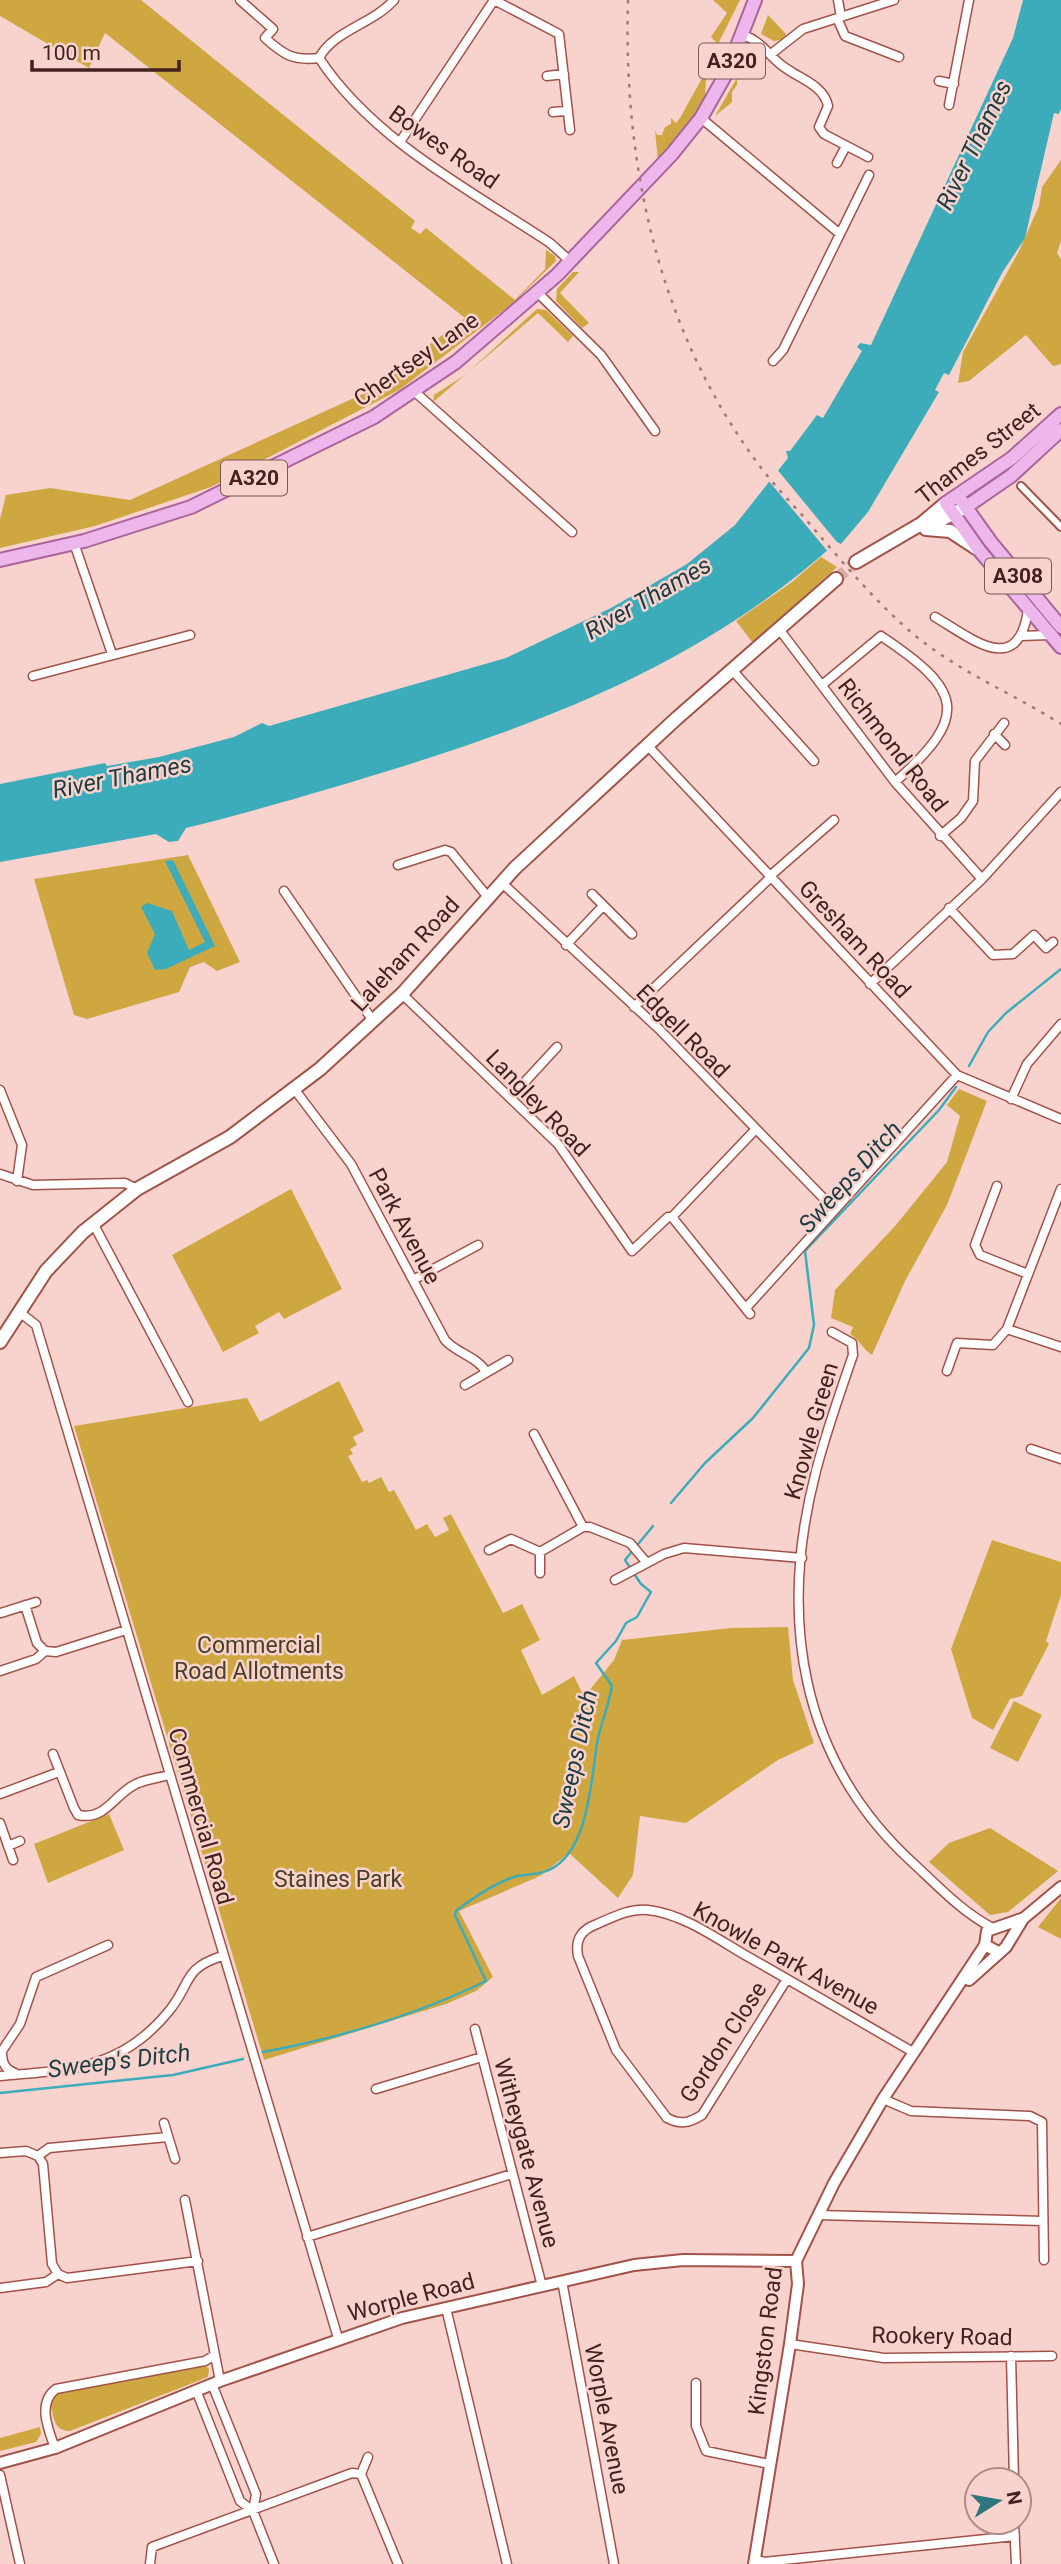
<svg xmlns="http://www.w3.org/2000/svg" width="1061" height="2564" font-family="Roboto,sans-serif">
<rect width="100%" height="100%" fill="#f8d3ce"/>
<path fill="#cea741" d="M 0,0 L 141,0 L 415,221 L 411,228 L 420,234 L 426,228 L 515,300 L 545,269 L 546,250 L 555,256 L 556,261 L 520,296 L 523,299 L 519,303 L 516,301 L 399,390 L 211,487 L 95,526 L 0,548 L 0,519 L 6,495 L 50,488 L 130,500 L 365,393 L 465,318 L 105,33 L 89,68 L 0,16 Z
M 713,0 L 740,0 L 718,44 L 711,37 L 727,13 Z
M 768,15 L 786,34 L 785,39 L 774,41 L 761,34 Z
M 706,48 L 711,54 L 712,49 L 717,52 L 706,79 L 705,97 L 685,129 L 658,161 L 655,130 L 657,135 L 662,135 L 665,127 L 671,124 L 671,118 L 676,123 L 680,118 L 710,64 L 705,60 L 710,55 Z
M 758,53 L 766,58 L 761,60 L 757,56 L 744,68 L 748,73 L 737,79 L 737,85 L 732,92 L 732,102 L 715,116 L 750,55 Z
M 1061,160 L 1061,241 L 1057,253 L 1061,259 L 1061,364 L 1053,366 L 1026,335 L 969,381 L 958,383 L 963,352 L 1019,251 L 1039,206 L 1042,187 Z
M 573,272 L 579,272 L 560,293 L 589,323 L 582,328 L 556,301 L 557,289 Z
M 537,309 L 546,310 L 573,336 L 568,342 L 538,313 L 433,402 L 434,395 L 465,375 Z
M 821,557 L 837,567 L 753,643 L 736,621 L 792,582 Z
M 188,855 L 240,962 L 217,971 L 204,962 L 190,967 L 179,992 L 87,1019 L 74,1015 L 34,879 Z
M 959,1089 L 987,1101 L 947,1205 L 905,1281 L 872,1355 C 862,1349 860,1340 850,1334 L 853,1327 L 831,1318 L 835,1290 L 896,1225 L 947,1162 L 960,1116 L 947,1105 Z
M 291,1189 L 342,1289 L 284,1319 L 279,1312 L 255,1326 L 259,1333 L 223,1352 L 172,1255 Z
M 339,1381 L 364,1431 L 353,1437 L 357,1445 L 350,1449 L 353,1454 L 348,1456 L 362,1482 L 367,1480 L 369,1483 L 381,1477 L 389,1492 L 394,1490 L 416,1530 L 427,1524 L 435,1537 L 449,1530 L 443,1518 L 451,1514 L 503,1613 L 522,1604 L 540,1640 L 521,1650 L 542,1695 L 574,1676 L 584,1697 L 614,1660 L 622,1640 L 731,1628 L 788,1627 L 793,1680 L 814,1743 L 778,1760 L 686,1823 L 640,1816 L 633,1875 L 618,1898 L 569,1853 L 540,1876 L 459,1911 L 493,1977 L 476,1991 L 446,2004 L 264,2060 L 74,1426 L 247,1398 L 260,1422 Z
M 992,1540 L 1061,1562 L 1061,1595 L 1046,1641 L 1049,1644 L 1022,1696 L 1010,1699 L 993,1730 L 972,1718 L 951,1649 Z
M 1014,1701 L 1042,1715 L 1018,1762 L 990,1748 Z
M 109,1814 L 124,1850 L 48,1883 L 34,1844 Z
M 990,1828 L 1058,1871 L 1008,1912 L 990,1915 L 929,1862 L 949,1843 Z
M 1061,1898 L 1061,1939 L 1038,1927 Z
M 204,2364 L 209,2369 L 208,2377 L 70,2431 C 53,2431 54,2417 50,2403 L 60,2391 Z
M 40,2427 L 41,2434 L 36,2442 L 0,2451 L 0,2438 Z"/>
<path fill="#3cacbb" d="M 1023,0 L 1061,0 L 1061,109 L 1059,114 L 1054,113 L 1025,238 L 1002,273 L 949,375 L 944,373 L 935,390 L 939,392 L 868,512 L 841,544 L 837,542 C 709,657 565,715 404,766 C 336,787 259,810 186,828 L 178,841 L 169,842 L 156,834 L 0,862 L 0,784 L 105,763 L 107,766 L 159,757 L 234,737 L 262,723 L 269,726 L 506,658 L 611,608 L 687,564 L 735,525 L 788,458 L 786,451 L 790,451 L 817,415 L 823,418 L 862,351 L 857,347 L 860,343 L 871,345 L 1013,38 Z
M 173,860 L 215,946 L 166,969 L 155,970 L 147,953 L 155,934 L 141,907 L 147,903 L 172,911 L 189,950 L 205,942 L 165,861 Z"/>
<path fill="#f8d3ce" d="M 776,468 L 841,547 L 830,554 L 768,480 Z"/>
<g fill="none" stroke-linecap="round" stroke-linejoin="round">
<path stroke="#3cacbb" stroke-width="2.5" d="M 969,1066 L 988,1032 L 1006,1013 L 1061,969
M 671,1503 L 705,1463 L 753,1418 L 809,1348 L 814,1325 L 805,1251 L 939,1110 L 956,1087
M 263,2052 C 339,2038 416,2015 486,1981 L 455,1915 L 456,1911 C 474,1897 494,1883 517,1876 C 527,1874 539,1875 549,1870 C 590,1851 591,1776 598,1738 C 602,1721 609,1704 612,1686 L 596,1663 L 616,1641 L 626,1623 L 637,1617 L 651,1592 L 641,1584 L 625,1560 L 653,1526
M 0,2093 L 173,2075 L 243,2059"/>
<path stroke="#d4b0ab" stroke-width="12" stroke-dasharray="12 6" stroke-linecap="butt" d="M 836,579 L 856,562"/>
<g stroke="#a15249" stroke-width="10">
<path id="pedestrian" d="M 1021,486 L 1061,527"/>
</g>
<g stroke="#a15249" stroke-width="11">
<path id="minor" d="M 240,0 L 273,29 L 265,38 C 284,55 293,61 319,58
M 494,0 L 559,34 L 570,130
M 838,0 L 841,17
M 837,18 L 845,36 L 899,57
M 743,35 C 764,42 770,59 787,69 C 801,79 824,86 828,106 L 819,127 L 824,134 L 868,157
M 771,54 L 803,29 L 894,0
M 319,58 C 373,140 470,190 550,243 L 570,261
M 319,58 C 334,30 373,24 394,0
M 547,76 L 564,74
M 939,81 L 954,84
M 949,105 L 969,0
M 553,112 L 566,111
M 701,118 L 840,234
M 400,142 L 494,0
M 837,163 L 846,146
M 538,293 L 601,355 L 655,431
M 773,361 L 783,350 L 869,175
M 415,392 L 572,532
M 74,543 L 112,654
M 935,617 C 971,638 1018,679 1028,610
M 779,629 L 895,782 L 982,879
M 1021,636 L 1049,635
M 733,671 L 814,761
M 33,676 L 190,635
M 822,685 L 881,636 C 962,690 971,715 895,782
M 994,734 L 1005,745
M 648,746 L 957,1075 L 1061,1119
M 940,836 L 961,818 L 973,801 L 975,761 L 1004,723
M 398,865 L 445,850 L 451,852 L 487,896
M 770,876 L 834,820
M 501,882 L 659,1029 L 834,1209
M 284,891 L 373,1021
M 592,894 L 632,934
M 949,908 L 993,955 L 1013,954 L 1034,935 L 1046,948 L 1053,942
M 566,945 L 603,906
M 870,984 L 982,879 L 1061,792
M 402,994 L 558,1144 L 632,1251 L 668,1217 L 672,1217 L 755,1130
M 634,1007 L 771,877
M 0,1090 L 22,1145 L 17,1181
M 295,1090 L 351,1164 L 445,1340 C 456,1353 478,1357 486,1372
M 510,1098 L 557,1047
M 1011,1099 L 1027,1064 L 1061,1024
M 0,1174 L 33,1185 L 125,1183 L 137,1189
M 997,1186 L 975,1245 L 980,1255 L 1028,1274
M 1061,1189 L 1007,1329 L 1061,1347
M 672,1217 L 750,1314
M 93,1223 L 188,1402
M 413,1280 L 478,1245
M 746,1308 L 957,1075
M 18,1311 L 36,1325 L 338,2338
M 832,1332 L 852,1343 L 853,1355 C 840,1393 826,1432 816,1471 C 778,1617 799,1759 913,1863 C 938,1886 961,1911 991,1927
M 947,1371 L 957,1343 L 993,1345 L 1007,1329
M 465,1385 L 508,1360
M 534,1434 L 583,1527
M 1031,1449 L 1061,1459
M 489,1550 L 511,1539 L 540,1552 L 540,1573
M 540,1552 L 583,1527 L 590,1527 L 630,1543 L 647,1563
M 615,1580 L 664,1554 L 684,1548 L 802,1558
M 25,1605 L 37,1643 L 45,1651
M 1,1613 L 36,1602
M 0,1671 L 36,1659 L 45,1651 L 56,1652 L 126,1630
M 53,1754 L 74,1808 L 78,1815 C 106,1821 114,1794 136,1784 C 146,1779 159,1778 169,1775
M 0,1794 L 59,1772
M 0,1823 L 13,1860
M 8,1846 L 20,1841
M 787,1979 L 702,2115 C 689,2123 681,2125 667,2118 L 616,2050 L 578,1956 C 575,1939 581,1930 597,1924 C 613,1917 630,1908 648,1910 C 683,1914 716,1938 745,1955 C 802,1987 857,2020 913,2052
M 475,2029 L 542,2286
M 2,2051 C 2,2062 4,2069 15,2073
M 0,2054 L 20,2024 L 36,1977 L 108,1945
M 0,2076 C 70,2070 121,2070 169,2011 C 192,1983 182,1969 222,1956
M 376,2089 L 482,2057
M 883,2099 L 911,2111 L 1030,2116 L 1042,2122 L 1044,2260
M 164,2123 L 175,2159
M 0,2153 L 26,2151 L 38,2156 L 49,2148 L 168,2137
M 38,2156 L 43,2164 L 52,2264 L 58,2274
M 185,2200 L 220,2381
M 818,2215 L 1043,2221
M 307,2237 L 512,2174
M 562,2281 L 614,2564
M 0,2288 L 46,2282 L 58,2274 L 67,2278 L 198,2261
M 446,2308 L 507,2564
M 790,2344 L 884,2358 L 1052,2356
M 1011,2356 L 1014,2480
M 696,2383 L 696,2426 L 706,2451 L 769,2464
M 212,2384 L 256,2494 L 253,2511 L 274,2564
M 196,2390 L 240,2501 L 253,2511
M 55,2448 C 48,2429 37,2403 56,2389 L 205,2361 L 213,2356
M 361,2474 L 398,2564
M 361,2474 L 368,2457
M 0,2475 L 20,2564
M 1014,2522 L 1016,2564
M 755,2559 L 764,2562 L 1015,2536
M 150,2564 L 152,2547 L 352,2473 L 361,2474"/>
</g>
<g stroke="#a15249" stroke-width="14">
<path id="tertiary" d="M 998,1952 L 985,1945 L 987,1931 L 1024,1918 L 1061,1887
M 969,1980 L 1006,1947 L 1023,1919
M 0,2463 L 55,2448 L 220,2381 L 402,2318 L 634,2265 L 683,2260 L 796,2261
M 754,2564 L 790,2344 L 798,2284 L 796,2261 L 834,2183 L 883,2099 L 985,1945"/>
</g>
<g stroke="#a15249" stroke-width="16">
<path id="secondary" d="M 921,524 L 946,503
M 926,529 L 950,531 L 976,548
M 856,562 L 921,524 L 941,520 L 966,507
M 0,1342 L 46,1271 L 83,1232 L 137,1189 L 230,1137 L 320,1069 L 402,994 L 515,868 L 677,718 L 836,579"/>
</g>
<g stroke="#aa649b" stroke-width="16">
<path id="primary" d="M 1061,414 L 1012,458 L 946,503 L 979,550 L 1061,647
M 958,496 L 990,541 L 1061,627
M 966,507 L 1011,476 L 1061,430
M 0,560 L 84,541 L 191,507 L 374,417 L 456,362 L 557,275 L 672,154 L 701,118 L 727,72 L 755,0"/>
</g>
<use href="#pedestrian" stroke="#fff" stroke-width="6"/>
<use href="#minor" stroke="#fff" stroke-width="8"/>
<use href="#tertiary" stroke="#fff" stroke-width="10"/>
<use href="#secondary" stroke="#fff" stroke-width="12"/>
<use href="#primary" stroke="#edb7ec" stroke-width="12"/>
<path stroke="#9d7a75" stroke-width="2.5" stroke-dasharray="3.5 7" stroke-linecap="butt" d="M 628,0 C 623,163 658,327 756,461 C 773,485 795,506 814,529 C 845,565 876,602 912,633 C 957,671 1012,693 1061,724"/>
</g>
<g text-anchor="middle" stroke-width="5" stroke-linejoin="round" paint-order="stroke">
<g fill="#f8d3ce" stroke="#795753" stroke-width="2">
<rect x="699" y="43.5" width="66" height="35" rx="5"/>
<rect x="221" y="460.5" width="66" height="35" rx="5"/>
<rect x="985" y="558.5" width="66" height="35" rx="5"/>
</g>
<g font-size="21" font-weight="bold" fill="#43221e">
<text x="732" y="68">A320</text>
<text x="254" y="485">A320</text>
<text x="1018" y="583">A308</text>
</g>
<g font-size="23" fill="#43221e" stroke="#f8d3ce">
<text transform="translate(444 147) rotate(35)" y="8">Bowes Road</text>
<text transform="translate(416 359) rotate(-35)" y="8">Chertsey Lane</text>
<text transform="translate(978 453) rotate(-38)" y="8">Thames Street</text>
<text transform="translate(893 745) rotate(52)" y="8">Richmond Road</text>
<text transform="translate(855 939) rotate(47)" y="8">Gresham Road</text>
<text transform="translate(405 954) rotate(-47)" y="8">Laleham Road</text>
<text transform="translate(683 1031) rotate(45)" y="8">Edgell Road</text>
<text transform="translate(538 1103) rotate(46)" y="8">Langley Road</text>
<text transform="translate(405 1226) rotate(62)" y="8">Park Avenue</text>
<text transform="translate(811 1431) rotate(-74)" y="8">Knowle Green</text>
<text transform="translate(201 1816) rotate(74)" y="8">Commercial Road</text>
<text transform="translate(786 1958) rotate(29)" y="8">Knowle Park Avenue</text>
<text transform="translate(723 2042) rotate(-57)" y="8">Gordon Close</text>
<text transform="translate(527 2153) rotate(75)" y="8">Witheygate Avenue</text>
<text transform="translate(411 2297) rotate(-15)" y="8">Worple Road</text>
<text transform="translate(942 2336) rotate(1)" y="8">Rookery Road</text>
<text transform="translate(765 2341) rotate(-83)" y="8">Kingston Road</text>
<text transform="translate(607 2419) rotate(79)" y="8">Worple Avenue</text>
</g>
<g font-size="23" fill="#4a4028" stroke="#f8d3ce">
<text x="259" y="1653">Commercial<tspan x="259" dy="26">Road Allotments</tspan></text>
<text x="338" y="1887">Staines Park</text>
</g>
<g font-size="24" font-style="italic" fill="#1b3c41" stroke="#f8d3ce">
<text transform="translate(974 145) rotate(-64)" y="8">River Thames</text>
<text transform="translate(648 598) rotate(-30)" y="8">River Thames</text>
<text transform="translate(122 777) rotate(-11)" y="8">River Thames</text>
<text transform="translate(850 1177) rotate(-48)" y="8">Sweeps Ditch</text>
<text transform="translate(575 1759) rotate(-78)" y="8">Sweeps Ditch</text>
<text transform="translate(119 2061) rotate(-7)" y="8">Sweep's Ditch</text>
</g>
</g>
<g transform="translate(998 2501) rotate(79)"><circle r="33" fill="#f8d3ce" stroke="#b08c88" stroke-width="2"/>
<path d="M0-5L12 26L0 18L-12 26Z" fill="#2d757f"/>
<text y="-10" font-size="19" font-weight="bold" text-anchor="middle" fill="#43221e">N</text>
</g>
<path d="M32 60v10h147v-10" fill="none" stroke="#43221e" stroke-width="3.5"/>
<text x="42" y="60" font-size="21" fill="#43221e" stroke="#f8d3ce" stroke-width="5" paint-order="stroke">100 m</text>
</svg>
